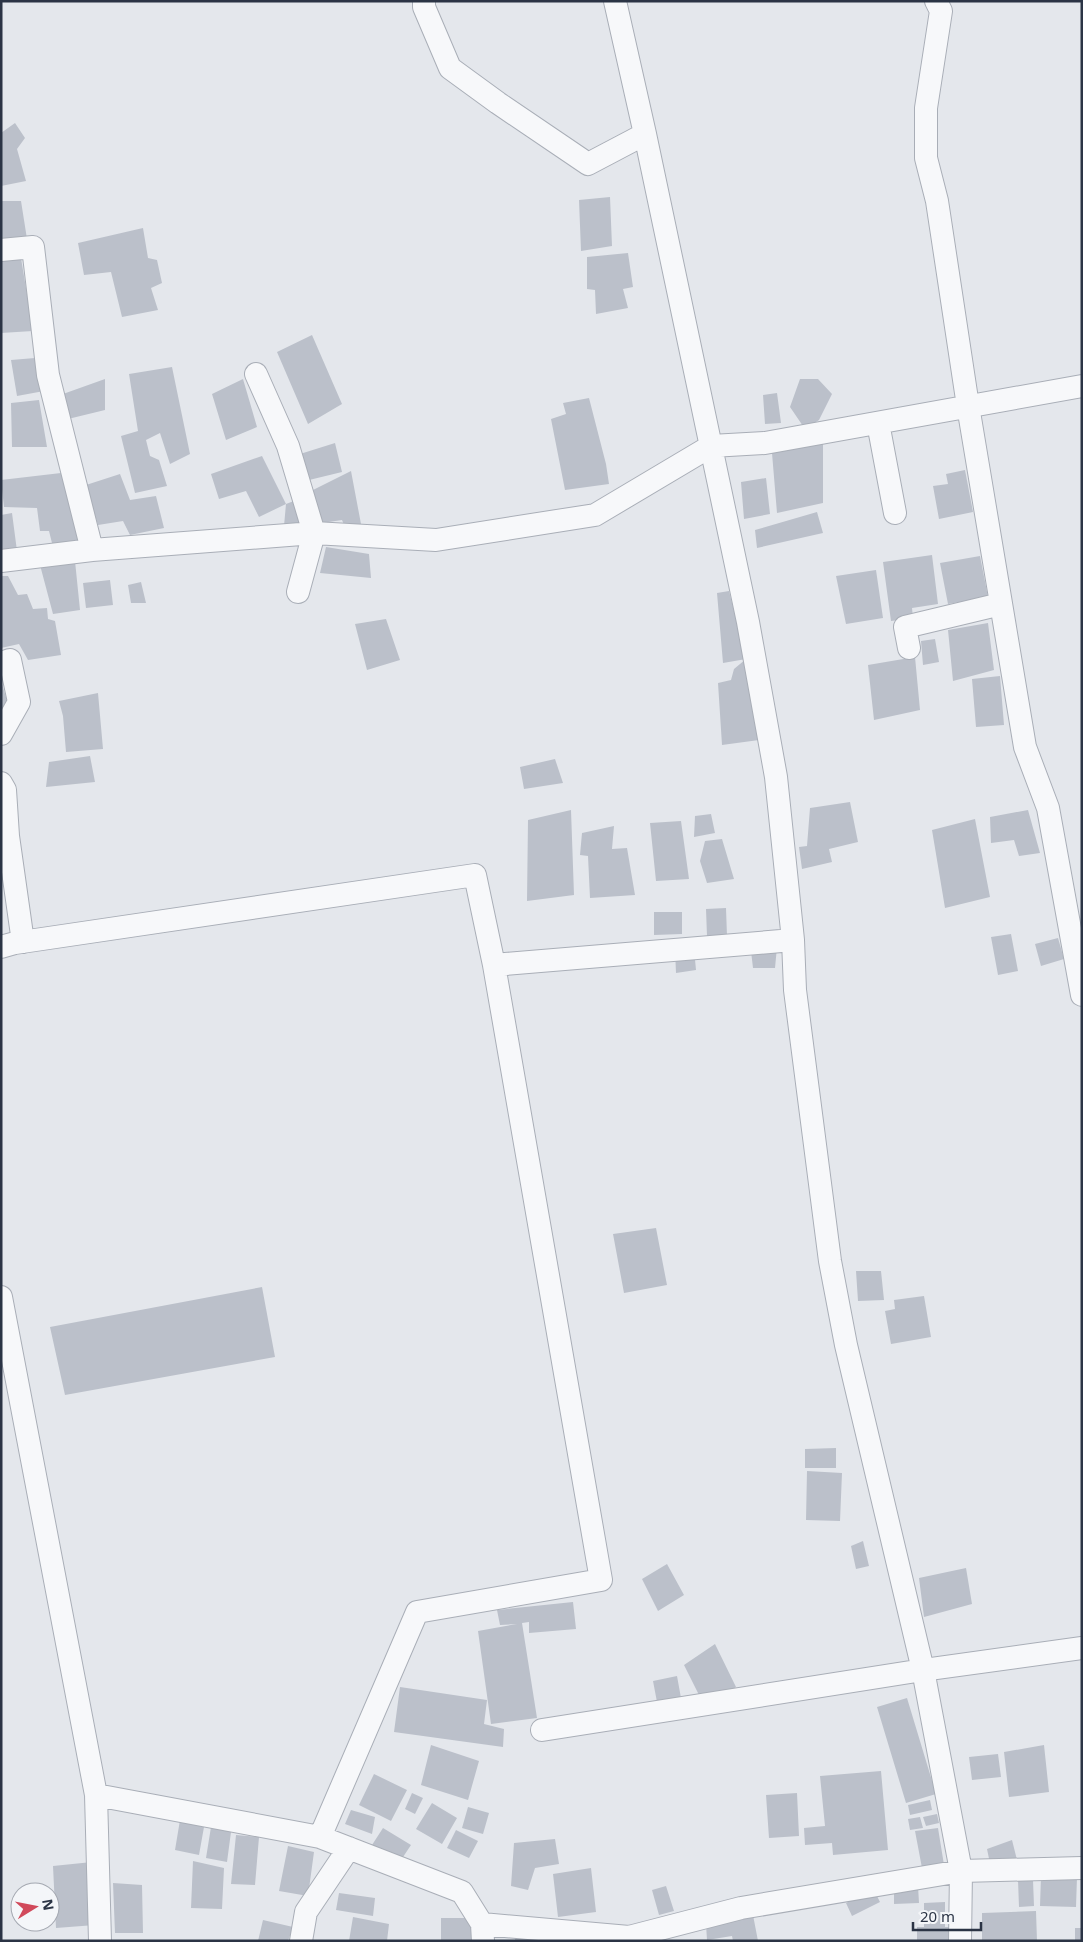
<svg xmlns="http://www.w3.org/2000/svg" width="1083" height="1942" font-family="'Noto Sans',sans-serif">
<rect width="100%" height="100%" fill="#e4e7ec"/>
<path fill="#bbc0ca" d="M 15,123 L 25,138 L 17,149 L 26,181 L 1,186 L 1,133 Z
M 610,197 L 612,246 L 581,251 L 579,200 Z
M 1,201 L 21,201 L 27,239 L 1,241 Z
M 143,228 L 148,258 L 157,260 L 162,283 L 151,288 L 158,310 L 122,317 L 111,272 L 84,275 L 78,243 Z
M 628,253 L 633,287 L 623,289 L 628,308 L 596,314 L 595,290 L 587,289 L 587,257 Z
M 21,258 L 33,331 L 1,333 L 1,260 Z
M 312,335 L 342,404 L 308,424 L 277,352 Z
M 35,358 L 44,391 L 17,396 L 11,360 Z
M 172,367 L 190,454 L 170,464 L 160,433 L 146,440 L 150,456 L 159,460 L 167,486 L 135,493 L 121,436 L 138,431 L 129,374 Z
M 105,379 L 105,410 L 68,419 L 63,394 Z
M 243,379 L 257,427 L 226,440 L 212,394 Z
M 800,379 L 818,379 L 832,394 L 819,420 L 805,429 L 790,407 Z
M 777,393 L 781,423 L 765,424 L 763,395 Z
M 589,398 L 606,464 L 609,484 L 565,490 L 551,419 L 566,414 L 563,403 Z
M 39,400 L 47,447 L 12,447 L 11,403 Z
M 823,442 L 823,503 L 777,513 L 772,453 Z
M 335,443 L 342,472 L 305,481 L 300,454 Z
M 262,456 L 286,504 L 259,517 L 246,491 L 219,499 L 211,474 Z
M 965,470 L 973,512 L 939,519 L 933,486 L 948,484 L 946,474 Z
M 351,471 L 361,524 L 345,527 L 342,520 L 322,523 L 313,490 Z
M 61,473 L 80,542 L 52,543 L 49,531 L 40,531 L 37,508 L 4,507 L 1,480 Z
M 120,474 L 130,500 L 156,496 L 164,528 L 130,535 L 123,521 L 98,525 L 86,485 Z
M 766,478 L 770,514 L 744,519 L 741,482 Z
M 307,496 L 307,521 L 284,526 L 286,504 Z
M 817,512 L 823,533 L 757,548 L 755,530 Z
M 12,513 L 17,551 L 1,554 L 1,515 Z
M 326,547 L 369,554 L 371,578 L 320,573 Z
M 932,555 L 938,604 L 912,608 L 913,618 L 891,621 L 883,562 Z
M 980,556 L 988,597 L 948,604 L 940,563 Z
M 75,561 L 80,610 L 53,614 L 40,565 Z
M 876,570 L 883,618 L 846,624 L 836,576 Z
M 1,576 L 8,576 L 18,595 L 27,594 L 33,609 L 47,608 L 48,619 L 55,621 L 61,655 L 28,660 L 19,644 L 1,648 Z
M 110,580 L 113,605 L 86,608 L 83,583 Z
M 141,582 L 146,603 L 131,603 L 128,585 Z
M 729,591 L 746,659 L 723,663 L 717,593 Z
M 386,619 L 400,660 L 367,670 L 355,624 Z
M 988,623 L 994,670 L 953,681 L 948,630 Z
M 935,639 L 939,662 L 923,665 L 921,641 Z
M 915,657 L 920,710 L 874,720 L 868,665 Z
M 746,659 L 759,740 L 722,745 L 718,683 L 731,680 L 734,669 Z
M 1000,676 L 1004,725 L 976,727 L 972,679 Z
M 1,681 L 9,707 L 1,721 Z
M 98,693 L 103,749 L 66,752 L 63,716 L 59,701 Z
M 90,756 L 95,782 L 46,787 L 49,762 Z
M 555,759 L 563,783 L 524,789 L 520,767 Z
M 850,802 L 858,842 L 829,849 L 832,862 L 802,869 L 799,847 L 807,846 L 810,808 Z
M 571,810 L 574,895 L 527,901 L 528,820 Z
M 1028,810 L 1040,853 L 1019,856 L 1014,840 L 991,843 L 990,817 Z
M 711,814 L 715,833 L 694,837 L 695,816 Z
M 975,819 L 990,897 L 945,908 L 932,830 Z
M 681,821 L 689,879 L 656,881 L 650,823 Z
M 614,826 L 612,849 L 627,848 L 635,895 L 590,898 L 588,856 L 580,855 L 582,833 Z
M 722,839 L 734,879 L 707,883 L 700,861 L 705,841 Z
M 726,908 L 727,936 L 707,936 L 706,909 Z
M 654,912 L 682,912 L 682,934 L 654,935 Z
M 1011,934 L 1018,971 L 998,975 L 991,937 Z
M 1058,938 L 1064,959 L 1041,966 L 1035,944 Z
M 777,947 L 775,968 L 753,968 L 751,951 Z
M 694,949 L 696,970 L 676,973 L 675,950 Z
M 656,1228 L 667,1285 L 624,1293 L 613,1234 Z
M 856,1271 L 881,1271 L 884,1300 L 858,1301 Z
M 262,1287 L 275,1357 L 65,1395 L 50,1327 Z
M 924,1296 L 931,1337 L 891,1344 L 885,1311 L 895,1309 L 894,1300 Z
M 836,1448 L 836,1468 L 805,1468 L 805,1449 Z
M 807,1471 L 842,1473 L 840,1521 L 806,1520 Z
M 863,1541 L 869,1566 L 856,1569 L 851,1546 Z
M 667,1564 L 684,1595 L 658,1611 L 642,1579 Z
M 966,1568 L 972,1604 L 924,1617 L 919,1578 Z
M 573,1602 L 576,1629 L 529,1633 L 529,1622 L 522,1623 L 537,1718 L 491,1724 L 478,1631 L 517,1624 L 500,1625 L 497,1610 Z
M 715,1644 L 736,1687 L 705,1707 L 684,1665 Z
M 677,1676 L 681,1698 L 657,1702 L 653,1681 Z
M 400,1687 L 487,1700 L 484,1724 L 504,1729 L 503,1747 L 394,1732 Z
M 907,1698 L 936,1794 L 906,1803 L 877,1707 Z
M 431,1745 L 479,1761 L 468,1800 L 421,1785 Z
M 1044,1745 L 1049,1792 L 1009,1797 L 1004,1752 Z
M 998,1754 L 1001,1777 L 972,1780 L 969,1757 Z
M 881,1771 L 888,1850 L 833,1855 L 832,1843 L 805,1845 L 804,1828 L 825,1826 L 820,1776 Z
M 374,1774 L 407,1790 L 391,1821 L 359,1805 Z
M 412,1793 L 423,1798 L 415,1814 L 405,1809 Z
M 797,1793 L 799,1836 L 769,1838 L 766,1795 Z
M 930,1800 L 932,1810 L 910,1815 L 908,1805 Z
M 432,1803 L 457,1818 L 442,1844 L 416,1829 Z
M 468,1807 L 489,1813 L 483,1834 L 462,1828 Z
M 351,1810 L 375,1817 L 372,1834 L 345,1824 Z
M 937,1814 L 939,1823 L 926,1826 L 923,1817 Z
M 920,1817 L 923,1828 L 910,1830 L 908,1819 Z
M 180,1820 L 204,1827 L 199,1855 L 175,1850 Z
M 211,1827 L 231,1832 L 227,1862 L 206,1858 Z
M 383,1828 L 411,1845 L 399,1863 L 372,1845 Z
M 938,1828 L 944,1865 L 922,1868 L 915,1831 Z
M 456,1830 L 478,1841 L 469,1858 L 447,1848 Z
M 236,1835 L 259,1837 L 255,1885 L 231,1884 Z
M 555,1839 L 559,1864 L 535,1868 L 528,1890 L 511,1886 L 514,1843 Z
M 1012,1840 L 1019,1868 L 992,1873 L 987,1849 Z
M 288,1846 L 314,1852 L 308,1896 L 279,1891 Z
M 193,1861 L 224,1868 L 222,1909 L 191,1908 Z
M 92,1862 L 95,1925 L 56,1928 L 53,1866 Z
M 591,1868 L 596,1912 L 558,1917 L 553,1874 Z
M 1041,1876 L 1077,1877 L 1076,1907 L 1040,1906 Z
M 1018,1880 L 1033,1880 L 1034,1906 L 1019,1907 Z
M 113,1883 L 142,1885 L 143,1933 L 115,1933 Z
M 666,1886 L 674,1911 L 659,1915 L 652,1890 Z
M 918,1886 L 919,1903 L 894,1904 L 894,1887 Z
M 874,1890 L 880,1902 L 852,1916 L 846,1903 Z
M 339,1893 L 375,1898 L 373,1916 L 336,1910 Z
M 945,1902 L 945,1927 L 951,1927 L 951,1941 L 917,1941 L 917,1927 L 924,1927 L 924,1903 Z
M 1036,1911 L 1037,1941 L 982,1941 L 982,1913 Z
M 753,1915 L 758,1941 L 733,1941 L 732,1936 L 707,1940 L 706,1924 Z
M 353,1917 L 389,1924 L 387,1941 L 349,1941 Z
M 441,1918 L 471,1918 L 471,1941 L 441,1941 Z
M 263,1920 L 293,1927 L 288,1941 L 258,1941 Z
M 1075,1928 L 1082,1928 L 1082,1941 L 1075,1941 Z
M 515,1933 L 544,1941 L 515,1941 Z"/>
<g fill="none" stroke-linecap="round" stroke-linejoin="round">
<g stroke="#a9aeb7" stroke-width="24">
<path id="street" d="M 424,1 L 424,7 L 450,68 L 498,103 L 588,164 L 645,134
M 615,1 L 645,134 L 748,622 L 776,777 L 793,940 L 795,990 L 830,1261 L 846,1345 L 923,1670 L 961,1871 L 960,1941
M 936,1 L 941,11 L 926,108 L 926,158 L 937,201 L 968,406 L 1025,747 L 1048,808 L 1082,995
M 1,250 L 33,247 L 48,375 L 92,550
M 256,374 L 288,446 L 314,533 L 298,592
M 878,423 L 895,513
M 1,561 L 92,550 L 314,533 L 436,540 L 595,515 L 711,446 L 765,443 L 1082,386
M 909,648 L 905,627 L 1001,604
M 1,663 L 10,660 L 19,702 L 1,734
M 1,783 L 5,790 L 8,836 L 23,942
M 1,947 L 15,943 L 475,875 L 494,965 L 601,1580 L 417,1612 L 320,1837
M 494,965 L 793,940
M 1,1297 L 96,1795 L 100,1941
M 542,1730 L 923,1670 L 1082,1648
M 96,1795 L 320,1837 L 462,1892 L 482,1924 L 483,1941
M 482,1924 L 629,1937 L 741,1908 L 961,1871 L 1082,1868
M 301,1941 L 306,1912 L 349,1848"/>
</g>
<use href="#street" stroke="#f7f8fa" stroke-width="22"/>
</g>
<rect width="1083" height="1942" fill="none" stroke="#2b3445" stroke-width="5"/>
<g transform="translate(35 1907) rotate(80)"><circle r="24" fill="#f4f6f9" stroke="#a4a8b1"/>
<path d="M0-4L9 19L0 12L-9 19Z" fill="#d1495b"/>
<text y="-8" font-size="14" font-weight="bold" text-anchor="middle" fill="#2b3445">N</text>
</g>
<path d="M913 1922v8h68v-8" fill="none" stroke="#2b3445" stroke-width="2.5"/>
<text x="920" y="1922" font-size="15" fill="#2b3445" stroke="#f4f6f9" stroke-width="4" paint-order="stroke">20 m</text>
</svg>
